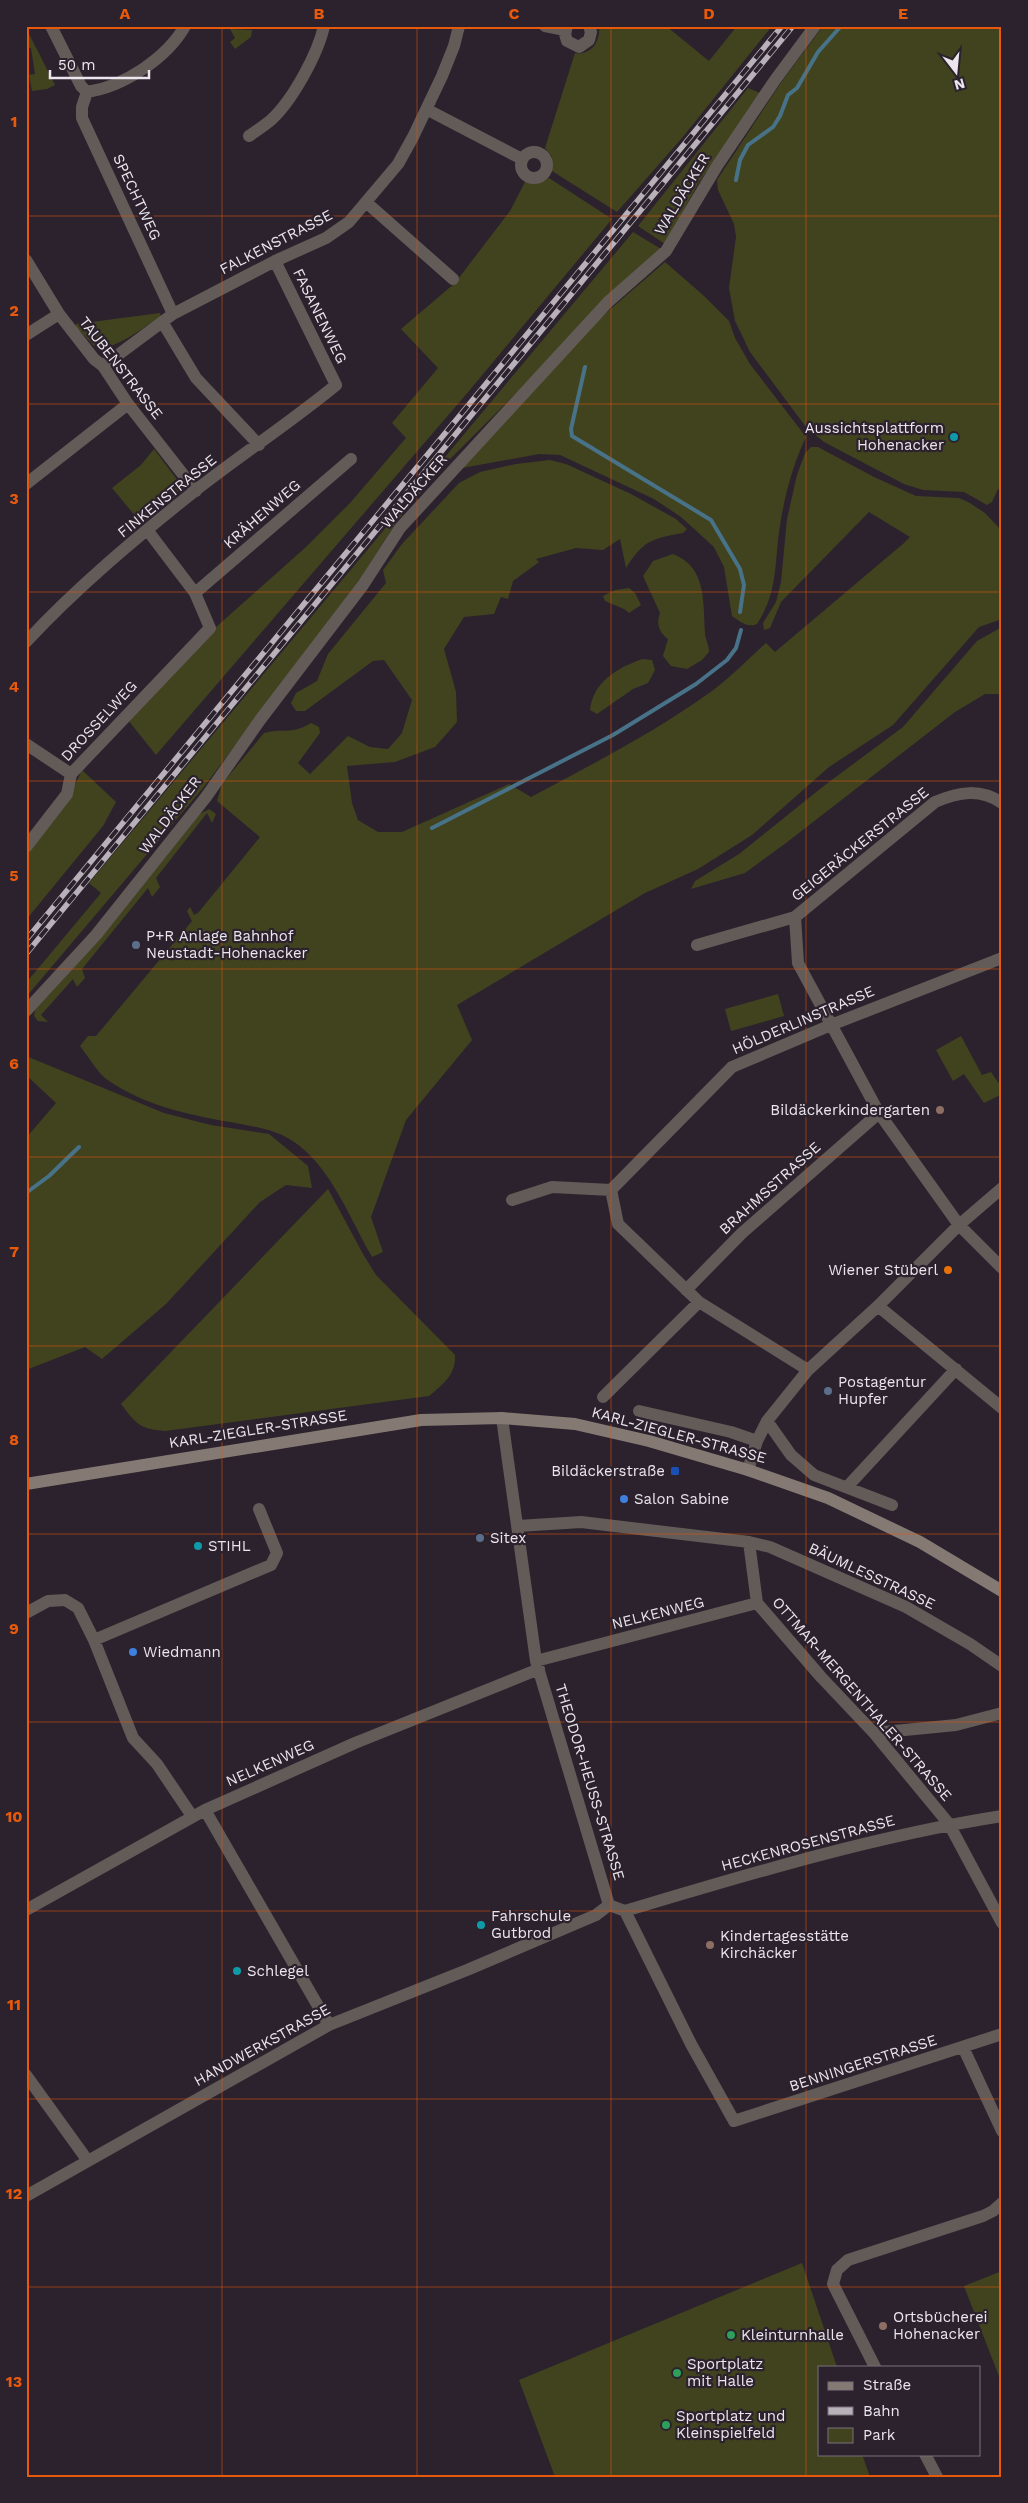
<svg xmlns="http://www.w3.org/2000/svg" width="1028" height="2503" font-family="'Work Sans',sans-serif">
<rect width="100%" height="100%" fill="#2b222d"/>
<path fill="#41431f" d="M 599,26 L 666,26 L 709,61 L 737,26 L 772,26 L 682,138 L 617,212 L 552,171 L 552,157 L 545,148 L 575,53 C 591,56 601,41 599,26 Z
M 823,26 L 1002,26 L 1002,491 L 998,489 L 992,502 L 987,505 L 964,492 L 923,490 L 904,484 L 824,442 L 806,427 L 750,352 L 735,321 L 729,288 L 736,237 L 734,224 L 718,190 L 717,180 L 780,84 Z
M 26,28 L 55,85 L 47,89 L 32,91 L 29,75 L 35,74 L 31,48 L 26,48 Z
M 230,29 L 252,30 L 251,37 L 235,49 L 230,42 L 235,38 Z
M 748,88 L 760,93 L 698,184 L 665,244 L 638,226 Z
M 549,178 L 612,219 L 469,391 L 156,755 L 128,720 L 215,628 L 306,547 L 350,503 L 406,438 L 392,423 L 438,368 L 401,329 L 455,283 L 510,211 L 525,182 L 536,184 Z
M 633,232 L 661,249 L 444,465 L 397,521 L 360,579 L 203,788 L 26,997 L 26,983 L 101,893 L 89,883 Z
M 665,262 L 703,295 L 729,321 L 735,338 L 750,364 L 806,437 C 791,468 782,506 778,540 C 775,571 775,597 757,624 C 747,628 741,622 732,616 L 724,567 L 714,547 L 681,517 L 654,499 L 560,455 L 539,454 L 462,468 L 599,319 Z
M 160,313 L 161,317 C 142,328 122,345 100,349 L 93,345 L 76,327 L 76,324 Z
M 811,447 L 818,447 L 874,477 L 916,496 L 959,498 L 970,503 L 985,513 L 1002,531 L 1002,619 L 979,627 L 893,725 L 829,767 L 752,835 L 698,869 L 645,893 L 457,1005 L 472,1040 L 406,1120 L 371,1217 L 383,1252 L 372,1257 C 350,1219 333,1171 297,1144 C 277,1129 255,1127 230,1122 C 189,1115 144,1105 109,1081 C 98,1074 89,1057 80,1046 L 88,1036 L 96,1036 L 192,921 L 187,911 L 190,907 L 194,915 L 198,913 L 260,837 L 217,801 L 222,784 L 264,733 C 285,727 289,736 311,723 L 319,727 L 320,733 L 298,763 L 310,774 L 348,736 L 370,747 L 388,749 L 402,733 L 412,700 L 384,660 L 373,661 L 305,711 L 296,711 L 291,703 L 296,693 L 317,681 L 328,654 L 386,583 L 383,570 L 402,544 L 459,483 L 480,472 L 516,464 L 550,460 L 566,464 L 631,494 L 676,519 L 687,529 L 683,533 C 651,539 644,540 626,568 L 620,539 L 603,550 L 576,548 L 536,559 L 539,562 L 513,581 L 508,599 L 501,597 L 494,614 L 464,617 L 444,649 L 456,692 L 457,722 L 435,747 L 395,762 L 347,766 L 352,803 L 358,820 L 378,832 L 402,832 L 509,784 L 531,797 C 593,764 655,732 712,691 C 731,677 748,659 766,643 L 775,652 L 904,543 L 910,537 L 869,512 L 781,602 L 770,628 L 764,630 L 763,623 L 776,602 L 781,582 L 787,519 L 797,475 L 805,453 Z
M 154,449 L 178,481 L 180,489 L 176,496 L 142,524 L 112,488 L 141,465 Z
M 673,554 C 707,567 703,603 705,633 C 705,639 709,644 709,652 L 702,660 L 687,669 L 671,666 L 663,656 L 668,639 C 659,632 656,624 660,613 L 643,576 L 653,561 Z
M 629,588 L 635,593 L 641,605 L 629,613 L 624,609 L 605,601 L 603,596 L 615,590 Z
M 1002,627 L 1002,694 L 985,694 L 955,712 L 786,843 L 745,873 L 691,889 L 695,881 L 739,854 L 825,785 L 903,727 L 977,641 Z
M 642,659 L 652,660 L 655,670 L 648,683 L 633,689 L 597,714 L 590,710 C 593,682 617,668 642,659 Z
M 82,770 L 116,802 L 103,826 L 26,920 L 26,853 L 66,804 Z
M 209,809 L 216,814 L 212,823 L 207,813 L 156,878 L 160,887 L 152,897 L 148,888 L 82,969 L 85,978 L 77,987 L 73,979 L 41,1015 L 48,1022 L 38,1021 L 34,1016 L 35,1010 L 105,933 L 200,814 Z
M 778,994 L 784,1016 L 731,1031 L 725,1009 Z
M 961,1036 L 982,1075 L 991,1072 L 1002,1088 L 1002,1094 L 984,1103 L 964,1074 L 953,1081 L 936,1050 Z
M 26,1056 L 164,1113 L 211,1125 L 269,1134 L 308,1166 L 312,1188 L 286,1185 L 260,1202 L 166,1304 L 102,1359 L 85,1347 L 26,1370 L 26,1138 L 56,1103 L 26,1075 Z
M 328,1189 L 363,1254 L 376,1275 L 455,1355 C 456,1375 443,1384 429,1396 L 165,1431 C 140,1429 136,1424 121,1404 Z
M 802,2263 L 837,2367 L 819,2367 L 819,2454 L 862,2454 L 870,2477 L 555,2477 L 519,2380 Z
M 1002,2271 L 1002,2384 L 964,2286 Z"/>
<g fill="none" stroke-linecap="round" stroke-linejoin="round">
<path stroke="#487288" stroke-width="4" d="M 736,180 L 740,160 L 748,145 L 773,127 L 780,116 L 788,95 L 797,88 L 818,52 L 841,26
M 585,367 L 571,429 L 572,436 L 711,520 L 740,569 L 744,585 L 740,612
M 432,828 L 613,735 L 696,684 L 727,660 L 736,648 L 741,630
M 26,1193 L 49,1176 L 79,1147"/>
<path stroke="#625b57" stroke-width="12" d="M 51,26 L 81,86 L 87,92 C 123,87 167,58 185,26
M 545,26 L 565,30
M 567,26 L 565,34 L 567,41 L 579,47 L 589,40 L 591,32 L 589,26
M 87,92 L 82,107 L 82,118 L 173,314
M 428,110 L 522,159
M 249,136 C 256,131 264,126 271,120 C 292,101 318,54 324,26
M521 165a13 13 0 1 1 26 0a13 13 0 1 1-26 0Z
M 367,203 L 453,279
M 26,260 L 59,314 L 94,359 L 103,366 L 128,404 L 196,491
M 163,323 L 196,378 L 259,445
M 26,335 L 59,314
M 103,366 L 173,314 L 275,261 L 326,238 L 349,222 L 398,164 L 413,137 L 442,76 L 454,46 L 459,26
M 26,484 L 128,404
M 195,593 L 351,459
M 26,642 C 77,587 137,537 196,490 C 242,454 291,422 336,385 L 275,261
M 26,744 L 71,774
M 1002,803 C 980,788 959,792 935,802 L 795,917 L 798,963 L 879,1113 L 959,1225 L 1002,1268
M 26,847 L 67,794 L 71,774 L 210,628 L 195,593 L 148,531
M 697,945 L 795,917
M 26,1011 L 96,935 L 206,797 L 260,720 L 363,585 L 400,528 L 608,302 L 666,251 L 717,166 L 775,80 L 815,26
M 611,1190 L 618,1224 L 699,1302 L 808,1370
M 512,1200 L 552,1187 L 611,1190 L 732,1067 L 831,1025 L 1002,958
M 686,1290 L 742,1233 L 879,1113
M 878,1306 L 1002,1408
M 603,1397 L 699,1302
M 639,1411 L 731,1432 L 757,1441
M 502,1418 L 536,1661 L 609,1905
M 767,1421 L 791,1455 L 814,1475 L 892,1505
M 748,1470 L 757,1441 L 767,1421 L 808,1370 L 878,1306 L 959,1225 L 1002,1188
M 847,1487 L 956,1369
M 518,1526 L 581,1522 L 749,1542 L 770,1547 L 906,1607 L 970,1644 L 1002,1666
M 749,1542 L 757,1603 L 821,1677 L 874,1733 L 949,1824 L 1002,1923
M 26,1613 L 48,1601 L 65,1600 L 78,1608 L 94,1640 L 133,1738 L 157,1764 L 192,1816
M 94,1640 L 271,1565 L 277,1553 L 259,1509
M 536,1661 L 757,1603
M 874,1733 L 956,1725 L 1002,1713
M 205,1810 L 329,2025
M 609,1905 L 625,1911 L 691,2044 L 734,2121 L 1002,2034
M 26,1910 L 205,1810 L 355,1743 L 539,1669
M 625,1911 C 749,1874 874,1836 1002,1816
M 963,2047 L 1002,2131
M 26,2075 L 88,2161
M 26,2196 L 329,2025 L 467,1970 L 596,1915 L 609,1905
M 875,2367 L 833,2284 L 837,2270 L 848,2260 L 983,2216 L 993,2211 L 1002,2203
M 925,2454 L 937,2477"/>
<path stroke="#857973" stroke-width="12" d="M 26,1484 L 421,1420 L 502,1418 L 575,1424 L 649,1441 L 748,1470 L 828,1498 L 920,1542 L 1002,1591"/>
<g stroke="#b8b1b9" stroke-width="5.5">
<path id="rail" d="M 26,940 L 782,26
M 26,954 L 793,26"/>
</g>
<use href="#rail" stroke="#2b222d" stroke-width="4" stroke-dasharray="11" stroke-linecap="butt"/>
</g>
<path fill="none" stroke="#e8590c" stroke-width="1" stroke-opacity="0.55" d="M 222,26 L 222,2477M 417,26 L 417,2477M 611,26 L 611,2477M 806,26 L 806,2477M 26,216 L 1002,216M 26,404 L 1002,404M 26,592 L 1002,592M 26,781 L 1002,781M 26,969 L 1002,969M 26,1157 L 1002,1157M 26,1346 L 1002,1346M 26,1534 L 1002,1534M 26,1722 L 1002,1722M 26,1911 L 1002,1911M 26,2099 L 1002,2099M 26,2287 L 1002,2287"/>
<g fill="#0f9aa8" stroke="#2b222d" stroke-width="2">
<circle cx="954" cy="437" r="5"/>
<circle cx="198" cy="1546" r="5"/>
<circle cx="481" cy="1925" r="5"/>
<circle cx="237" cy="1971" r="5"/>
</g>
<g fill="#5c6f8a" stroke="#2b222d" stroke-width="2">
<circle cx="136" cy="945" r="5"/>
<circle cx="828" cy="1391" r="5"/>
<circle cx="480" cy="1538" r="5"/>
</g>
<g fill="#8d6e63" stroke="#2b222d" stroke-width="2">
<circle cx="940" cy="1110" r="5"/>
<circle cx="710" cy="1945" r="5"/>
<circle cx="883" cy="2326" r="5"/>
</g>
<circle fill="#e8710a" stroke="#2b222d" stroke-width="2" cx="948" cy="1270" r="5"/>
<rect fill="#1a4fb4" stroke="#2b222d" stroke-width="2" x="670" y="1466" width="10" height="10" rx="2.5"/>
<g fill="#3f7fe0" stroke="#2b222d" stroke-width="2">
<circle cx="624" cy="1499" r="5"/>
<circle cx="133" cy="1652" r="5"/>
</g>
<g fill="#2e9e5b" stroke="#2b222d" stroke-width="2">
<circle cx="731" cy="2335" r="5"/>
<circle cx="677" cy="2373" r="5"/>
<circle cx="666" cy="2425" r="5"/>
</g>
<g text-anchor="middle" stroke-width="4.5" stroke-linejoin="round" paint-order="stroke">
<g font-size="15" fill="#ece5ed" stroke="#2b222d">
<text transform="translate(682 194) rotate(-59)" y="5">WALDÄCKER</text>
<text transform="translate(137 197) rotate(65)" y="5">SPECHTWEG</text>
<text transform="translate(276 242) rotate(-27)" y="5">FALKENSTRASSE</text>
<text transform="translate(320 316) rotate(64)" y="5">FASANENWEG</text>
<text transform="translate(121 368) rotate(52)" y="5">TAUBENSTRASSE</text>
<text transform="translate(414 491) rotate(-49)" y="5">WALDÄCKER</text>
<text transform="translate(167 496) rotate(-39)" y="5">FINKENSTRASSE</text>
<text transform="translate(262 514) rotate(-41)" y="5">KRÄHENWEG</text>
<text transform="translate(99 721) rotate(-47)" y="5">DROSSELWEG</text>
<text transform="translate(170 815) rotate(-53)" y="5">WALDÄCKER</text>
<text transform="translate(860 844) rotate(-39)" y="5">GEIGERÄCKERSTRASSE</text>
<text transform="translate(803 1020) rotate(-23)" y="5">HÖLDERLINSTRASSE</text>
<text transform="translate(770 1188) rotate(-42)" y="5">BRAHMSSTRASSE</text>
<text transform="translate(258 1429) rotate(-9)" y="5">KARL-ZIEGLER-STRASSE</text>
<text transform="translate(679 1435) rotate(15)" y="5">KARL-ZIEGLER-STRASSE</text>
<text transform="translate(872 1576) rotate(25)" y="5">BÄUMLESSTRASSE</text>
<text transform="translate(658 1613) rotate(-14)" y="5">NELKENWEG</text>
<text transform="translate(862 1699) rotate(49)" y="5">OTTMAR-MERGENTHALER-STRASSE</text>
<text transform="translate(270 1763) rotate(-24)" y="5">NELKENWEG</text>
<text transform="translate(590 1782) rotate(73)" y="5">THEODOR-HEUSS-STRASSE</text>
<text transform="translate(808 1843) rotate(-15)" y="5">HECKENROSENSTRASSE</text>
<text transform="translate(262 2045) rotate(-29)" y="5">HANDWERKSTRASSE</text>
<text transform="translate(863 2063) rotate(-18)" y="5">BENNINGERSTRASSE</text>
</g>
<g font-size="15" fill="#ece5ed" stroke="#2b222d" text-anchor="start">
<text x="944" y="433" text-anchor="end">Aussichtsplattform<tspan x="944" dy="17">Hohenacker</tspan></text>
<text x="146" y="941">P+R Anlage Bahnhof<tspan x="146" dy="17">Neustadt-Hohenacker</tspan></text>
<text x="930" y="1115" text-anchor="end">Bildäckerkindergarten</text>
<text x="938" y="1275" text-anchor="end">Wiener Stüberl</text>
<text x="838" y="1387">Postagentur<tspan x="838" dy="17">Hupfer</tspan></text>
<text x="665" y="1476" text-anchor="end">Bildäckerstraße</text>
<text x="634" y="1504">Salon Sabine</text>
<text x="490" y="1543">Sitex</text>
<text x="208" y="1551">STIHL</text>
<text x="143" y="1657">Wiedmann</text>
<text x="491" y="1921">Fahrschule<tspan x="491" dy="17">Gutbrod</tspan></text>
<text x="720" y="1941">Kindertagesstätte<tspan x="720" dy="17">Kirchäcker</tspan></text>
<text x="247" y="1976">Schlegel</text>
<text x="893" y="2322">Ortsbücherei<tspan x="893" dy="17">Hohenacker</tspan></text>
<text x="741" y="2340">Kleinturnhalle</text>
<text x="687" y="2369">Sportplatz<tspan x="687" dy="17">mit Halle</tspan></text>
<text x="676" y="2421">Sportplatz und<tspan x="676" dy="17">Kleinspielfeld</tspan></text>
</g>
</g>
<rect width="1028" height="2503" fill="none" stroke="#2b222d" stroke-width="55"/>
<rect x="818" y="2366" width="162" height="90" fill="#2b222d" stroke="#78707a"/>
<rect x="828" y="2382" width="25" height="8" fill="#857973" stroke="#78707a"/>
<text x="863" y="2390" font-size="15" fill="#ece5ed">Straße</text>
<rect x="828" y="2407" width="25" height="8" fill="#b8b1b9" stroke="#78707a"/>
<text x="863" y="2416" font-size="15" fill="#ece5ed">Bahn</text>
<rect x="828" y="2428" width="25" height="15" fill="#41431f" stroke="#78707a"/>
<text x="863" y="2440" font-size="15" fill="#ece5ed">Park</text>
<g transform="translate(956 72) rotate(164)" stroke="#2b222d" stroke-width="4" paint-order="stroke">
<path d="M0-4L9 19L0 12L-9 19Z" fill="#ece5ed"/>
<text y="-8" font-size="14" font-weight="bold" text-anchor="middle" fill="#ece5ed">N</text>
</g>
<path d="M50 70v8h99v-8" fill="none" stroke="#ece5ed" stroke-width="2.5"/>
<text x="58" y="70" font-size="15" fill="#ece5ed" stroke="#2b222d" stroke-width="4" paint-order="stroke">50 m</text>
<rect x="28" y="28" width="972" height="2448" fill="none" stroke="#e8590c" stroke-width="2"/>
<g font-size="16" text-anchor="middle" font-weight="bold" fill="#e8590c">
<text x="125" y="19">A</text>
<text x="319" y="19">B</text>
<text x="514" y="19">C</text>
<text x="709" y="19">D</text>
<text x="903" y="19">E</text>
<text x="14" y="127">1</text>
<text x="14" y="316">2</text>
<text x="14" y="504">3</text>
<text x="14" y="692">4</text>
<text x="14" y="881">5</text>
<text x="14" y="1069">6</text>
<text x="14" y="1257">7</text>
<text x="14" y="1445">8</text>
<text x="14" y="1634">9</text>
<text x="14" y="1822">10</text>
<text x="14" y="2010">11</text>
<text x="14" y="2199">12</text>
<text x="14" y="2387">13</text>
</g>
</svg>
